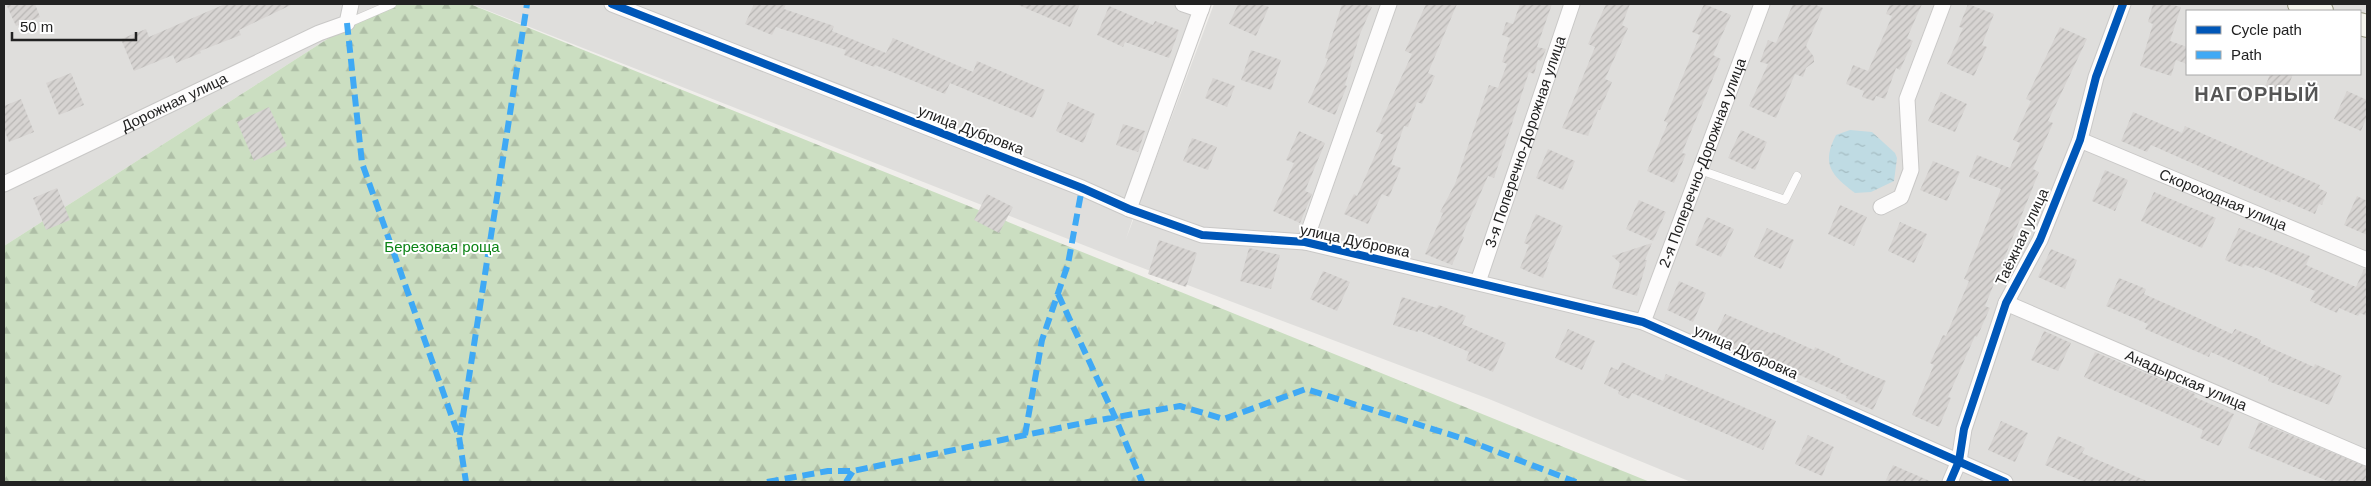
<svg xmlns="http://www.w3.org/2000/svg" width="2371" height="486" font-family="Helvetica,sans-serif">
<defs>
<pattern id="forest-firs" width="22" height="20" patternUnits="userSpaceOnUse" patternTransform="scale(1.25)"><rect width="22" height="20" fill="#cbdec1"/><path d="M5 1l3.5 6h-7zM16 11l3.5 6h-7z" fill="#aebea6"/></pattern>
<pattern id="water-ripples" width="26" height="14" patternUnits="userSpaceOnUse" patternTransform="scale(1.25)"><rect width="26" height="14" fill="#bfdbe3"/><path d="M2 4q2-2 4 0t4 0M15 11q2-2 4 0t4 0" fill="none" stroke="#a4bcc2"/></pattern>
<pattern id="building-hatch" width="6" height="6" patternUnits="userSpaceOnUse" patternTransform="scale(1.25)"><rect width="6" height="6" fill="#d7d4d2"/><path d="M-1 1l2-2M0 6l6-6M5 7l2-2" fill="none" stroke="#b8b6b4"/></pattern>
</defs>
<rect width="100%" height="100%" fill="#f0eeeb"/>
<path fill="#dfdedc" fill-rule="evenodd" d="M 4,4 L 382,4 L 4,246 Z
M 471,4 L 1204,4 L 1126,239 L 1214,4 L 2367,4 L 2367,482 L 1691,482 L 1489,399 L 1119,259 ZM 2187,11 L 2360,11 L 2360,74 L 2187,74 Z"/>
<path fill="url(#forest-firs)" d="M 382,4 L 470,4 L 1650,482 L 4,482 L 4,246 Z"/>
<path fill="url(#water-ripples)" d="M 1850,130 L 1872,132 L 1895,153 L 1897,158 L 1894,181 L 1871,192 L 1855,193 C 1831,175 1821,164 1836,135 Z"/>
<path fill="url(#building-hatch)" d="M 6,4 L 35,4 L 40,17 L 16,26 Z
M 225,4 L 293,4 L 239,30 L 241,35 L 200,51 L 201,53 L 176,63 L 173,55 L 134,71 L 121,39 L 146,29 L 149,37 Z
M 754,4 L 786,4 L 784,9 L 834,26 L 832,31 L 886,53 L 893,38 L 973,72 L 977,61 L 1045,90 L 1033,118 L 950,83 L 945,94 L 875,65 L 874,67 L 844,55 L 846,50 L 776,27 L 772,35 L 745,24 Z
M 1016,4 L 1080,4 L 1070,27 Z
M 1238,4 L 1260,4 L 1269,7 L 1256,36 L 1229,24 Z
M 1342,4 L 1364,4 L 1372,7 L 1360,34 L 1345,85 L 1347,86 L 1335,115 L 1308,103 L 1328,59 L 1325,58 Z
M 1426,4 L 1457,4 L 1428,73 L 1435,76 L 1422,104 L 1417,102 L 1408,127 L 1404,126 L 1391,164 L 1401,168 L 1389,197 L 1382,194 L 1368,224 L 1344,214 L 1354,194 L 1357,196 L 1384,135 L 1376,132 L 1412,54 L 1405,51 Z
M 1520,4 L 1552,4 L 1537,47 L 1546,49 L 1541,61 L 1538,60 L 1534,74 L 1529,72 L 1494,178 L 1488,176 L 1462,236 L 1464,237 L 1452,265 L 1425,254 L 1443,213 L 1440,212 L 1455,184 L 1489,85 L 1498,88 L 1507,64 L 1502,62 L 1510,38 L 1502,35 L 1506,22 L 1513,24 Z
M 1606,4 L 1630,4 L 1622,25 L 1628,28 L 1605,79 L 1612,82 L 1600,110 L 1598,110 L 1588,136 L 1562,128 L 1595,47 L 1588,44 Z
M 1704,4 L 1731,15 L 1713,55 L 1721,59 L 1682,153 L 1686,154 L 1674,183 L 1647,171 L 1668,123 L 1664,121 L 1700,35 L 1692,32 Z
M 1793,4 L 1814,4 L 1823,8 L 1806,46 L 1814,57 L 1814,62 L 1806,68 L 1803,77 L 1795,74 L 1776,118 L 1749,106 L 1768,64 L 1760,62 L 1768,40 L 1776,43 Z
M 1890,4 L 1922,4 L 1907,38 L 1913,41 L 1900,70 L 1896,68 L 1885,99 L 1876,96 L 1874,101 L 1862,97 L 1864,91 L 1846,84 L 1853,65 L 1868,71 L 1892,16 L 1886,14 Z
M 1968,4 L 1994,14 L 1982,45 L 1987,47 L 1974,76 L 1947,64 L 1963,28 L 1959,27 Z
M 2153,4 L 2169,4 L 2181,7 L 2170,41 L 2187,47 L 2187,64 L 2176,60 L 2171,76 L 2140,66 L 2153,24 L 2148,22 Z
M 1109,6 L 1153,25 L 1155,21 L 1179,30 L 1169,58 L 1125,42 L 1123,47 L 1097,35 Z
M 2060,27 L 2087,39 L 2048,121 L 2053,123 L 2033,169 L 2039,172 L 1985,306 L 1990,308 L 1977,337 L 1975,336 L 1948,397 L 1951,398 L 1939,427 L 1912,415 L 1934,365 L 1930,363 L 1943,335 L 1946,336 L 1969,281 L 1964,279 L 2001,189 L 1969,177 L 1977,155 L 2010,168 L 2020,143 L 2013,140 L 2031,101 L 2026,99 Z
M 1251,50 L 1281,60 L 1271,90 L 1241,80 Z
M 71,73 L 84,105 L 59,115 L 46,83 Z
M 2270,74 L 2293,74 L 2284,97 L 2264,90 Z
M 1213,78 L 1235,86 L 1227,107 L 1205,98 Z
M 2347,91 L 2367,100 L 2367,116 L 2361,131 L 2334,119 Z
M 1941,92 L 1967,104 L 1955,132 L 1928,121 Z
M 21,99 L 34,132 L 9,142 L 4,129 L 4,106 Z
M 1068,102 L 1095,114 L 1083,143 L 1056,131 Z
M 269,107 L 287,146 L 254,161 L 237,122 Z
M 2133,112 L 2182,133 L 2185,126 L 2320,185 L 2318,188 L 2327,192 L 2322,205 L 2319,204 L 2315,214 L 2281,199 L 2280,202 L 2151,145 L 2147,152 L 2121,141 Z
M 1123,124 L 1145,131 L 1138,152 L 1116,145 Z
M 1741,130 L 1767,142 L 1755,170 L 1728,158 Z
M 1299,131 L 1325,143 L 1305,191 L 1312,194 L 1300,223 L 1273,211 L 1294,163 L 1286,160 Z
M 1192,138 L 1217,147 L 1208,170 L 1183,161 Z
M 1548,149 L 1575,161 L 1563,190 L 1536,178 Z
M 1933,161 L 1960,172 L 1947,201 L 1920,190 Z
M 2105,170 L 2128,180 L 2115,211 L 2092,201 Z
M 57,188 L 70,220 L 46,230 L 33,198 Z
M 2154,192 L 2216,218 L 2202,248 L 2141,221 Z
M 987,194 L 1013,207 L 999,233 L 974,220 Z
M 2357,196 L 2367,201 L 2367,235 L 2344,225 Z
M 1639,200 L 1666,212 L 1653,241 L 1626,229 Z
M 1840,205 L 1867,217 L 1854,246 L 1828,234 Z
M 1536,214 L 1563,226 L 1547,262 L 1549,262 L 1543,278 L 1520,268 L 1529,245 L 1524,243 Z
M 1707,217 L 1734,229 L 1721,257 L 1695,245 Z
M 1900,222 L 1927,234 L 1914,263 L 1888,251 Z
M 1767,228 L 1794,240 L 1781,269 L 1754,257 Z
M 2239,228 L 2310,256 L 2306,265 L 2356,287 L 2364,269 L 2367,269 L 2367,316 L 2360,313 L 2358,316 L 2339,308 L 2337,313 L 2310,301 L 2315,291 L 2255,266 L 2254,268 L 2243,264 L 2242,267 L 2225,260 Z
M 1159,240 L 1197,253 L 1186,287 L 1148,274 Z
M 1652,243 L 1645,260 L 1647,260 L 1637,296 L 1612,288 L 1620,263 L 1612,256 Z
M 1249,248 L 1280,255 L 1271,289 L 1240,281 Z
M 2051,249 L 2077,260 L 2065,289 L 2038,277 Z
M 1323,271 L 1350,282 L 1337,311 L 1310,299 Z
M 2119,278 L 2146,289 L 2144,294 L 2196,317 L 2232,334 L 2235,329 L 2261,340 L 2260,343 L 2314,367 L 2315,364 L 2342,376 L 2329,405 L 2268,381 L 2269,378 L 2211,352 L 2209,357 L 2145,329 L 2148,324 L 2106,306 Z
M 1679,281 L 1706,293 L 1693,322 L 1667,310 Z
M 1402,297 L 1437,308 L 1439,305 L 1466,316 L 1462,324 L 1506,343 L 1493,372 L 1466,360 L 1469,352 L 1418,330 L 1418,332 L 1393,325 Z
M 1725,314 L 1772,334 L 1773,332 L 1814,350 L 1815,347 L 1841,359 L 1840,362 L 1886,381 L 1873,410 L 1846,398 L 1847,396 L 1788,370 L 1787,372 L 1712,342 Z
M 1568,329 L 1595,341 L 1582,370 L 1555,358 Z
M 2044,331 L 2071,343 L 2058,371 L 2031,360 Z
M 2095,352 L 2195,394 L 2194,397 L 2234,414 L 2219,446 L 2200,438 L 2203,430 L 2084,377 Z
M 1622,362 L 1663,381 L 1666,374 L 1776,421 L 1763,450 L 1632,393 L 1629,399 L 1618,394 L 1619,391 L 1604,384 L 1611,367 L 1618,370 Z
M 2001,421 L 2028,433 L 2015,462 L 1988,450 Z
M 2259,422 L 2367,467 L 2367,482 L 2330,482 L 2248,448 Z
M 1808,435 L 1834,447 L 1822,476 L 1795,464 Z
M 2058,436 L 2085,448 L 2082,453 L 2149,482 L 2085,482 L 2045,465 Z
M 1893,465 L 1932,482 L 1885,482 Z"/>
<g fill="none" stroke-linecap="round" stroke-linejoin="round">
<g stroke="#c9c8c7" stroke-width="9">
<path id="lane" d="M 348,23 L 392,4
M 1700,170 L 1785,200 L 1797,176"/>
</g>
<g stroke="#c9c8c7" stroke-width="17">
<g id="street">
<path d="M 612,4 L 1082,188 L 1129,209 L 1202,235 L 1305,242 L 1643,322 L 2005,482"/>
<path d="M 1183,4 L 1201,10"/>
<path id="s1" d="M 2080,140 L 2367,260"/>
<path id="s2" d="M 4,184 L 319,33 L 347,23 L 351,4"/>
<path d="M 1881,207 L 1901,197 L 1911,170 L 1907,99 L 1943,4"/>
<path d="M 1129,209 L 1203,4"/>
<path d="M 1305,242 L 1389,4"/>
<path id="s3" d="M 1478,282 L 1572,4"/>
<path id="s4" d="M 2006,303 L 2367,458"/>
<path id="s5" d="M 1643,322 L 1762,4"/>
<path d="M 1950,482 L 1959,461 L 1964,429 L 2006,303 L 2040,240 L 2080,140 L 2096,77 L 2123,4"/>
</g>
</g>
<g stroke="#999a82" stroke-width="24">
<path id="secondary" d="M 2299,4 L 2322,11
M 2360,24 L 2367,26"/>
</g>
<use href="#lane" stroke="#fdfcfc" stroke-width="8"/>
<use href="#street" stroke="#fdfcfc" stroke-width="15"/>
<use href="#secondary" stroke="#f4f4ed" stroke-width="22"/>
<path stroke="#3fa9f5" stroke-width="6" stroke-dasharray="12 6" stroke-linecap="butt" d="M 347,23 L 362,163 L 459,437 L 466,482
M 1058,294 L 1115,417 L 1142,482
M 460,435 L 527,4
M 1025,435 L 1042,340 L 1068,264 L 1082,188
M 767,482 L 828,471 L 853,471 L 1088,422 L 1180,406 L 1224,419 L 1306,389 L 1461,438 L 1576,482
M 846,482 L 853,471"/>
<g stroke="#fff" stroke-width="11">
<path id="cycleway" d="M 612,4 L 1082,188 L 1129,209 L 1202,235 L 1305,242 L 1643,322 L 2005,482
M 1950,482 L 1959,461 L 1964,429 L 2006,303 L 2040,240 L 2080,140 L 2096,77 L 2123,4"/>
</g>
<use href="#cycleway" stroke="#0057b8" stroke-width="8"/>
</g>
<g text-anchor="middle" stroke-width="4" stroke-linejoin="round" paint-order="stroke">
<g font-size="15" fill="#222" stroke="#fff">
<text dy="5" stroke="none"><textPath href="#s2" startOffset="189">Дорожная улица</textPath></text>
<text transform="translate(971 130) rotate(21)" y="5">улица Дубровка</text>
<text dy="5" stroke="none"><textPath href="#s3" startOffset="148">3-я Поперечно-Дорожная улица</textPath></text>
<text dy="5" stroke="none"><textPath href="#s5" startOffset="170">2-я Поперечно-Дорожная улица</textPath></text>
<text dy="5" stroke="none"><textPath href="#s1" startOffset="155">Скороходная улица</textPath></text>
<text transform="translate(2022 237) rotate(-65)" y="5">Таёжная улица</text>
<text transform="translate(1355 241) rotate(12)" y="5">улица Дубровка</text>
<text transform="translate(1746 352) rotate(24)" y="5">улица Дубровка</text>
<text dy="5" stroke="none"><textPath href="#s4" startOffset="196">Анадырская улица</textPath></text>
</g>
<g font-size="15" fill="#0c8416" stroke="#fff">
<text x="442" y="252">Березовая роща</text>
</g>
<g font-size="20" font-weight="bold" letter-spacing="1" fill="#555" stroke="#fff">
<text x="2257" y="101">НАГОРНЫЙ</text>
</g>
</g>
<rect width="2371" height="486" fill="none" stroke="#222222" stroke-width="10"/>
<rect x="2186" y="10" width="175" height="65" fill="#ffffff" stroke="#a7a7a7"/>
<rect x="2196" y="26" width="25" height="8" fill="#0057b8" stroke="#a7a7a7"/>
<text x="2231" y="35" font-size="15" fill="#222222">Cycle path</text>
<rect x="2196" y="51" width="25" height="8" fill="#3fa9f5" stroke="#a7a7a7"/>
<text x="2231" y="60" font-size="15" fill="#222222">Path</text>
<path d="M12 32v8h124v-8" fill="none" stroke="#222222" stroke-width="2.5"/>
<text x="20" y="32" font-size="15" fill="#222222" stroke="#ffffff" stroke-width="4" paint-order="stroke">50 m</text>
</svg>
